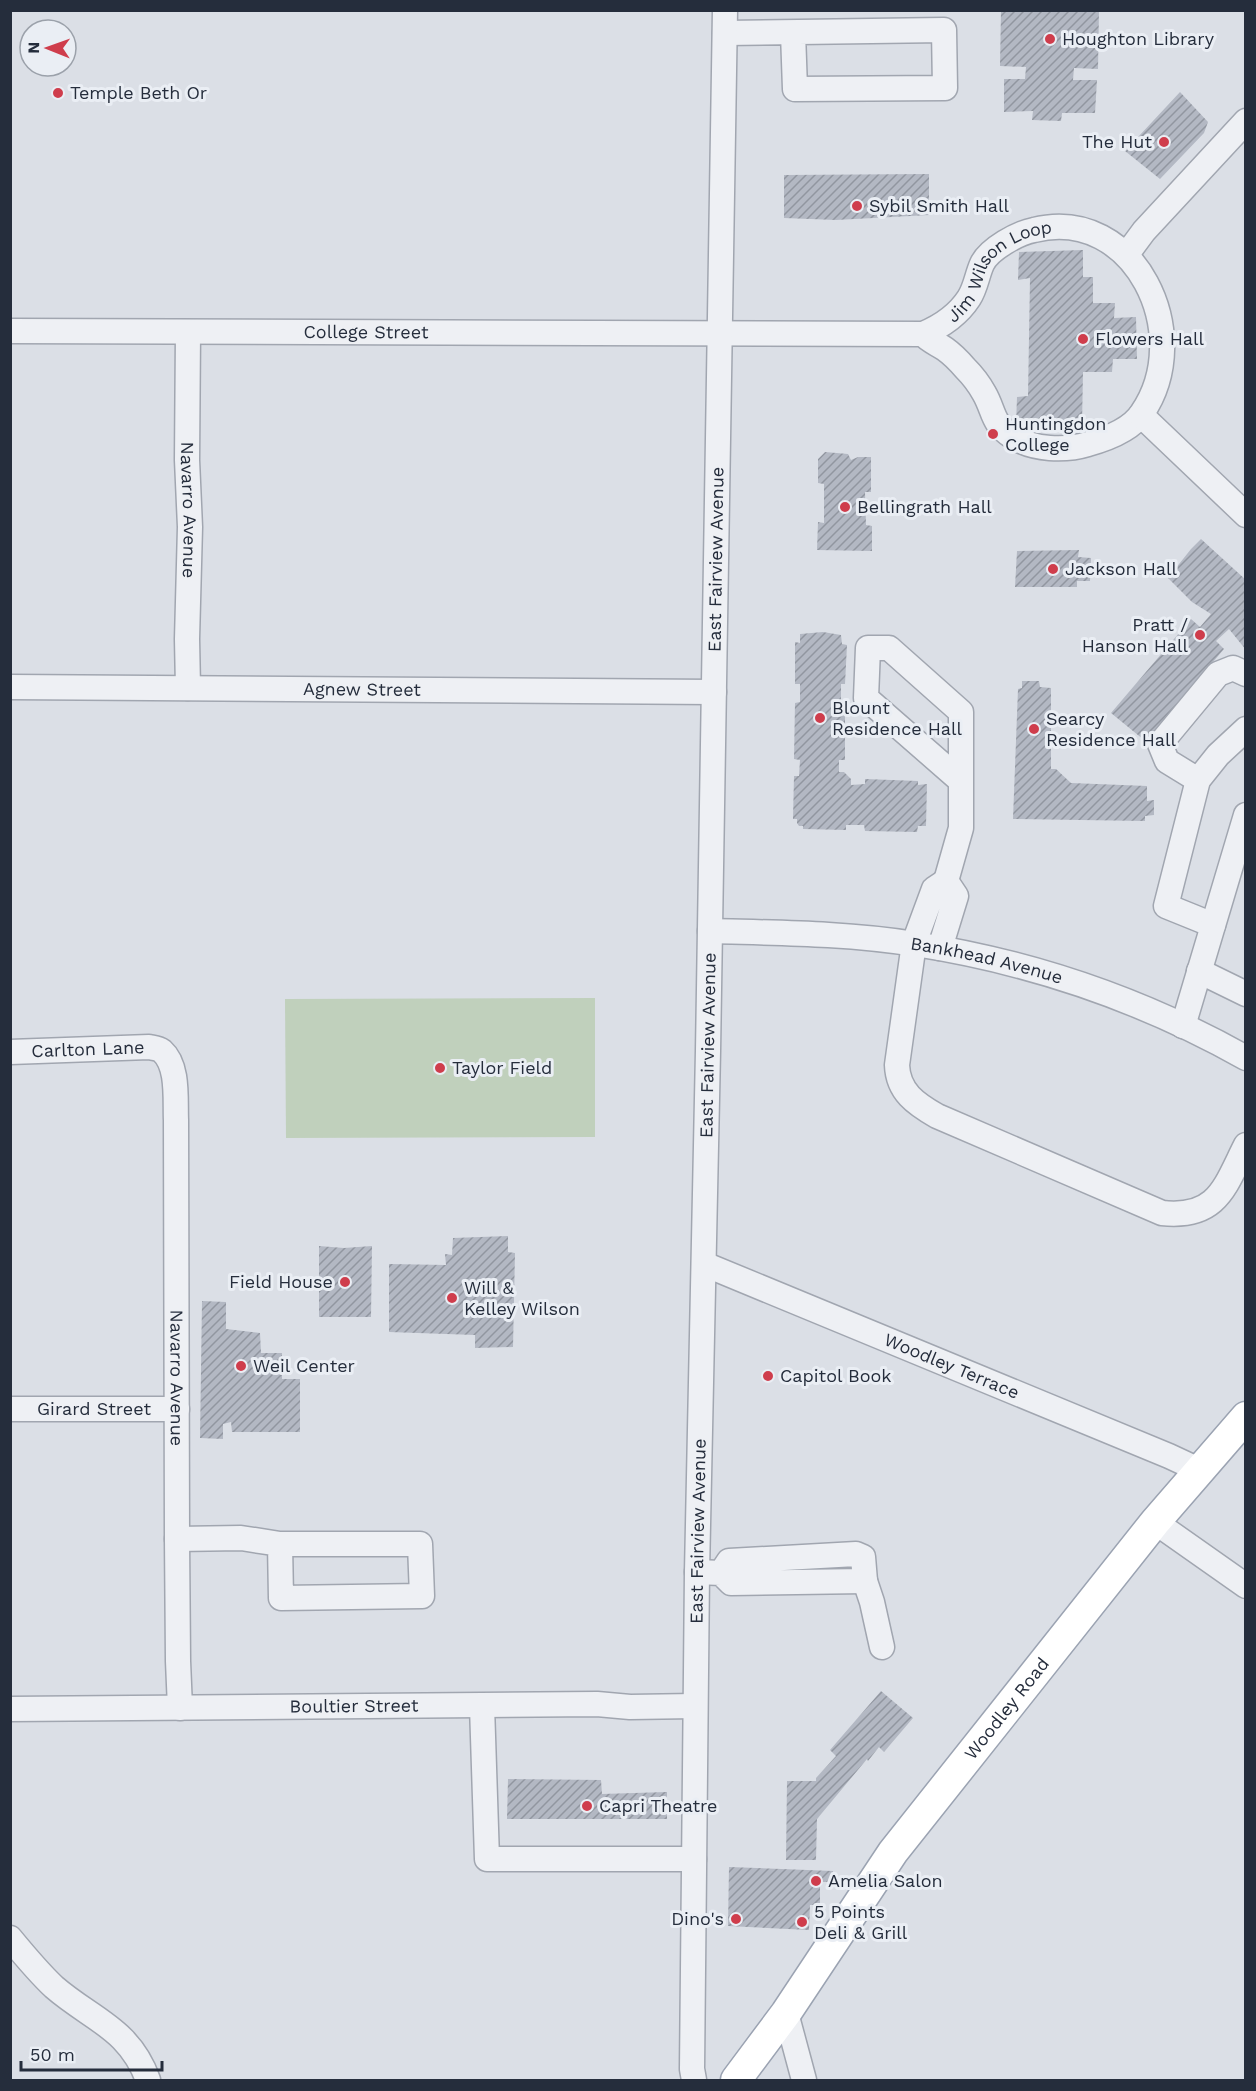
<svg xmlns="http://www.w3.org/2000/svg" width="1256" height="2091" font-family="'Work Sans',sans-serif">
<defs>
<pattern id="building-hatch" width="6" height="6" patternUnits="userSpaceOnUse" patternTransform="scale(1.5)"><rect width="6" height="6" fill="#b3b8c3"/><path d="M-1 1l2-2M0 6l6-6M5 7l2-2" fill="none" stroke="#9196a0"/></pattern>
</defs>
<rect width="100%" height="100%" fill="#dbdfe6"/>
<path fill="#c0d0bc" d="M 595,998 L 595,1137 L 286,1138 L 285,999 Z"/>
<path fill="url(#building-hatch)" d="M 1001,10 L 1031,10 L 1031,12 L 1036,10 L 1099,10 L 1098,69 L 1074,68 L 1073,80 L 1097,80 L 1095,113 L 1062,113 L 1061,121 L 1032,120 L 1033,111 L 1004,112 L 1004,79 L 1025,79 L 1026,67 L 1000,66 Z
M 1180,92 L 1208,122 L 1204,133 L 1160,179 L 1125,151 Z
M 929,174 L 929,215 L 836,220 L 784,218 L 784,175 Z
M 1083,250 L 1083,277 L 1093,277 L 1093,303 L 1115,303 L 1114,318 L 1136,317 L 1137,359 L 1113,359 L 1112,372 L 1083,372 L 1082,425 L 1016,425 L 1017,397 L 1028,396 L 1030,278 L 1018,280 L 1019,252 Z
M 825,452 L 848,454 L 851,460 L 858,457 L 871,457 L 871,492 L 865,492 L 866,525 L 872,526 L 872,551 L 817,550 L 818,522 L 824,523 L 824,484 L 818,483 L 818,459 Z
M 1201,539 L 1246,580 L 1246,650 L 1229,629 L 1216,641 L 1224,649 L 1153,733 L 1144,740 L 1111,713 L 1191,619 L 1200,627 L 1211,614 L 1192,602 L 1168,578 L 1191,549 Z
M 1079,550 L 1078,557 L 1091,558 L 1090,581 L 1077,581 L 1077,587 L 1015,587 L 1017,551 Z
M 823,632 L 841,635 L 842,644 L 847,645 L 845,684 L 841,684 L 841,702 L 845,702 L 845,760 L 839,760 L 839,772 L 844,772 L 851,779 L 851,785 L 865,784 L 865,779 L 918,781 L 918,785 L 927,784 L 926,826 L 918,826 L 917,832 L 865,831 L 864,825 L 846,825 L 846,830 L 803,829 L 803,826 L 799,826 L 797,823 L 797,819 L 793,819 L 794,776 L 799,776 L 800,760 L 794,759 L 795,703 L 800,702 L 800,684 L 795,684 L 795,642 L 800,643 L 800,634 Z
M 1022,681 L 1039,681 L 1040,687 L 1051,688 L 1051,769 L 1056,769 L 1071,783 L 1147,786 L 1147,801 L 1154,800 L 1154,815 L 1145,816 L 1145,821 L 1013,819 L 1018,689 L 1022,688 Z
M 508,1236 L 508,1252 L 515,1253 L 513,1347 L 475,1348 L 475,1335 L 389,1332 L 389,1264 L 446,1265 L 445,1254 L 452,1255 L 453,1238 Z
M 319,1246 L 344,1248 L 372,1246 L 371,1317 L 319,1317 Z
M 202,1301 L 226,1302 L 226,1329 L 260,1333 L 261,1353 L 282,1353 L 282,1379 L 300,1379 L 300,1432 L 232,1432 L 231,1422 L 223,1424 L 223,1439 L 200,1438 Z
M 881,1691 L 913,1718 L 884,1752 L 879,1747 L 868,1761 L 867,1759 L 817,1819 L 816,1860 L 786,1860 L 787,1781 L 816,1781 L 816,1778 L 836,1756 L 830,1750 Z
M 508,1779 L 601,1780 L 602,1794 L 667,1792 L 667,1819 L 507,1819 Z
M 729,1867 L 833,1871 L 833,1882 L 820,1882 L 820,1905 L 810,1905 L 809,1930 L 728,1926 Z"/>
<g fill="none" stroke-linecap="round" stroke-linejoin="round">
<g stroke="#a1a6b0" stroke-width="27">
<g id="minor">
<path d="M 725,33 L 944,30 L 945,88 L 795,89 L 793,33"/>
<path d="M 1127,254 L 1144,231 L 1246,121"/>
<path id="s1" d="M 10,331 L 923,334 C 942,326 958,315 969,298 C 976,287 977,275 982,264 C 989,249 1018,233 1034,230 C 1135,205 1196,335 1142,413 C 1131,430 1106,439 1088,444 C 1065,451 1034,450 1013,437 C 991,423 995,412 984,393 C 979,384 972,375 965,368 C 959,361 952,354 945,349 C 938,344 929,341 923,334"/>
<path id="s2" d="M 188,332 L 187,460 L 190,527 L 187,639 L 188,688"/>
<path d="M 1141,415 L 1246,515"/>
<path id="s3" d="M 10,687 L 714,692"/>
<path d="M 1198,780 L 1167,761 L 1160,744 L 1218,674 L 1233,668 L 1246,674"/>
<path d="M 946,881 L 961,828 L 961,712 L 889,648 L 868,648 L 866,698 L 961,781"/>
<path d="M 1213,925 L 1166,906 L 1198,780 L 1218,755 L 1246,729"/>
<path id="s4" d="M 710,931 C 778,933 847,933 915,944 C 1031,962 1143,1000 1246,1058"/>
<path d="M 940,948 L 956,896 L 946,881 L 934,889 L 914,943 L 897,1065 C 898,1092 916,1104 937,1116 L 1162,1213 C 1218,1219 1225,1186 1246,1145"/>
<path d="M 1199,971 L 1246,994"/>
<path d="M 1183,1026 L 1246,815"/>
<path id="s5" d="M 10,1052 L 149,1047 C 154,1048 158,1048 162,1051 C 179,1066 175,1100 176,1120 L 177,1539 L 178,1661 L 180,1708"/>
<path id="s6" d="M 704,1264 L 1169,1456 L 1199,1470"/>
<path id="s7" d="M 10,1409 L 177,1409"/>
<path d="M 1155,1522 L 1246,1586"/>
<path d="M 177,1539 L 241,1538 L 280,1544 L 420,1544 L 422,1596 L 281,1598 L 280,1544"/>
<path d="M 697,1572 L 721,1573 L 731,1583 L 865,1581 L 863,1557 L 856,1554 L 729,1561 L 721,1573"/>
<path d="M 865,1581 L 872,1602 L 882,1647"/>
<path d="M 482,1706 L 487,1859 L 694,1859"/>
<path id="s8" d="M 10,1709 L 597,1704 L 630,1707 L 695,1706"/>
<path d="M 10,1938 C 24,1955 38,1972 54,1987 C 92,2020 129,2028 148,2080"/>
<path d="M 786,2013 L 804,2080"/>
<path id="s9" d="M 694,2080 L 692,2069 L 697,1572 L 708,1051 L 725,10"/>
</g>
</g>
<g stroke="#9ba3b2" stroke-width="33">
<g id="major">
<path id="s10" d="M 736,2080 L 786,2013 L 893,1852 L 1155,1522 L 1246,1417"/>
</g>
</g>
<use href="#minor" stroke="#eef0f4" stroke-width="24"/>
<use href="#major" stroke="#fff" stroke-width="30"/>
</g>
<g fill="#cf3d4c" stroke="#eaeef4" stroke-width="2">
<circle cx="1050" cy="39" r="6"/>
<circle cx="58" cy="93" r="6"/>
<circle cx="1164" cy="142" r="6"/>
<circle cx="857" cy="206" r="6"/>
<circle cx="1083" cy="339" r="6"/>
<circle cx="993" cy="434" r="6"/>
<circle cx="845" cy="507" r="6"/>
<circle cx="1053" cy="569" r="6"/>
<circle cx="1200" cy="635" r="6"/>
<circle cx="820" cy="718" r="6"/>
<circle cx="1034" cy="729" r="6"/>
<circle cx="440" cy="1068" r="6"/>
<circle cx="345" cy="1282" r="6"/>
<circle cx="452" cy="1298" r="6"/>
<circle cx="241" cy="1366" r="6"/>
<circle cx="768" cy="1376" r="6"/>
<circle cx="587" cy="1806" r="6"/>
<circle cx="816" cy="1881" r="6"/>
<circle cx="736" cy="1919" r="6"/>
<circle cx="802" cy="1922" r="6"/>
</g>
<g text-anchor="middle" stroke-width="6" stroke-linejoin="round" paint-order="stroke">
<g font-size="18" fill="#252d3c" stroke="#eaeef4" text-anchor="start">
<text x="1062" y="45">Houghton Library</text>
<text x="70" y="99">Temple Beth Or</text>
<text x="1152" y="148" text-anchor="end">The Hut</text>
<text x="869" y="212">Sybil Smith Hall</text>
<text x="1095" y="345">Flowers Hall</text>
<text x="1005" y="430">Huntingdon<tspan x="1005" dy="21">College</tspan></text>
<text x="857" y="513">Bellingrath Hall</text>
<text x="1065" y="575">Jackson Hall</text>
<text x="1188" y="631" text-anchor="end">Pratt /<tspan x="1188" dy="21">Hanson Hall</tspan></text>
<text x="832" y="714">Blount<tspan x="832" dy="21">Residence Hall</tspan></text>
<text x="1046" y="725">Searcy<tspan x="1046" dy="21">Residence Hall</tspan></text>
<text x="452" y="1074">Taylor Field</text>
<text x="333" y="1288" text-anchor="end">Field House</text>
<text x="464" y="1294">Will &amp;<tspan x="464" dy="21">Kelley Wilson</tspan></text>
<text x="253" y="1372">Weil Center</text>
<text x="780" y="1382">Capitol Book</text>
<text x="599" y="1812">Capri Theatre</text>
<text x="828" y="1887">Amelia Salon</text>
<text x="814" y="1918">5 Points<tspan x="814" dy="21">Deli &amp; Grill</tspan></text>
<text x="724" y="1925" text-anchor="end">Dino's</text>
</g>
<g font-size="18" fill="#252d3c" stroke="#eaeef4">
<text dy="6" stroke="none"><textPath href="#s1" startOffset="1017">Jim Wilson Loop</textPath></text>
<text dy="6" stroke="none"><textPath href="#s1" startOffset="356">College Street</textPath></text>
<text dy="6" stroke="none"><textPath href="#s2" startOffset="178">Navarro Avenue</textPath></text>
<text dy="6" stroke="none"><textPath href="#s9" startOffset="1521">East Fairview Avenue</textPath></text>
<text dy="6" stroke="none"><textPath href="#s3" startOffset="352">Agnew Street</textPath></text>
<text dy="6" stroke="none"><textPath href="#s4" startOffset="279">Bankhead Avenue</textPath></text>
<text dy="6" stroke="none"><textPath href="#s9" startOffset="1035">East Fairview Avenue</textPath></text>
<text dy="6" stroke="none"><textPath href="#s5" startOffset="78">Carlton Lane</textPath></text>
<text dy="6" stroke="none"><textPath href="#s6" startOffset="268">Woodley Terrace</textPath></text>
<text dy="6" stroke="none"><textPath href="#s5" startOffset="483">Navarro Avenue</textPath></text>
<text dy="6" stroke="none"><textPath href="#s7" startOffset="84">Girard Street</textPath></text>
<text dy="6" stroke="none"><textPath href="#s9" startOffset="549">East Fairview Avenue</textPath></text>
<text dy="6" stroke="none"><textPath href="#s8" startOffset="344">Boultier Street</textPath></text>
<text dy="6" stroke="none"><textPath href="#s10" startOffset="460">Woodley Road</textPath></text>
</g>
</g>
<rect width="1256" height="2091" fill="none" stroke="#252d3c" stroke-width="24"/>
<g transform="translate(48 48) rotate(271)"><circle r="28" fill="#eaeef4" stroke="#9ba1aa" stroke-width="1.5"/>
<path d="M0-4.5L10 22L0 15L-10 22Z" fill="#cf3d4c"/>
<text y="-9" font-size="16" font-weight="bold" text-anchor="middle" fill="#252d3c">N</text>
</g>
<path d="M21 2061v9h141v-9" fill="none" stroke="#252d3c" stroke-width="3"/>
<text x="30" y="2061" font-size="18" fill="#252d3c" stroke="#eaeef4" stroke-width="4.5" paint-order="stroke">50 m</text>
</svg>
